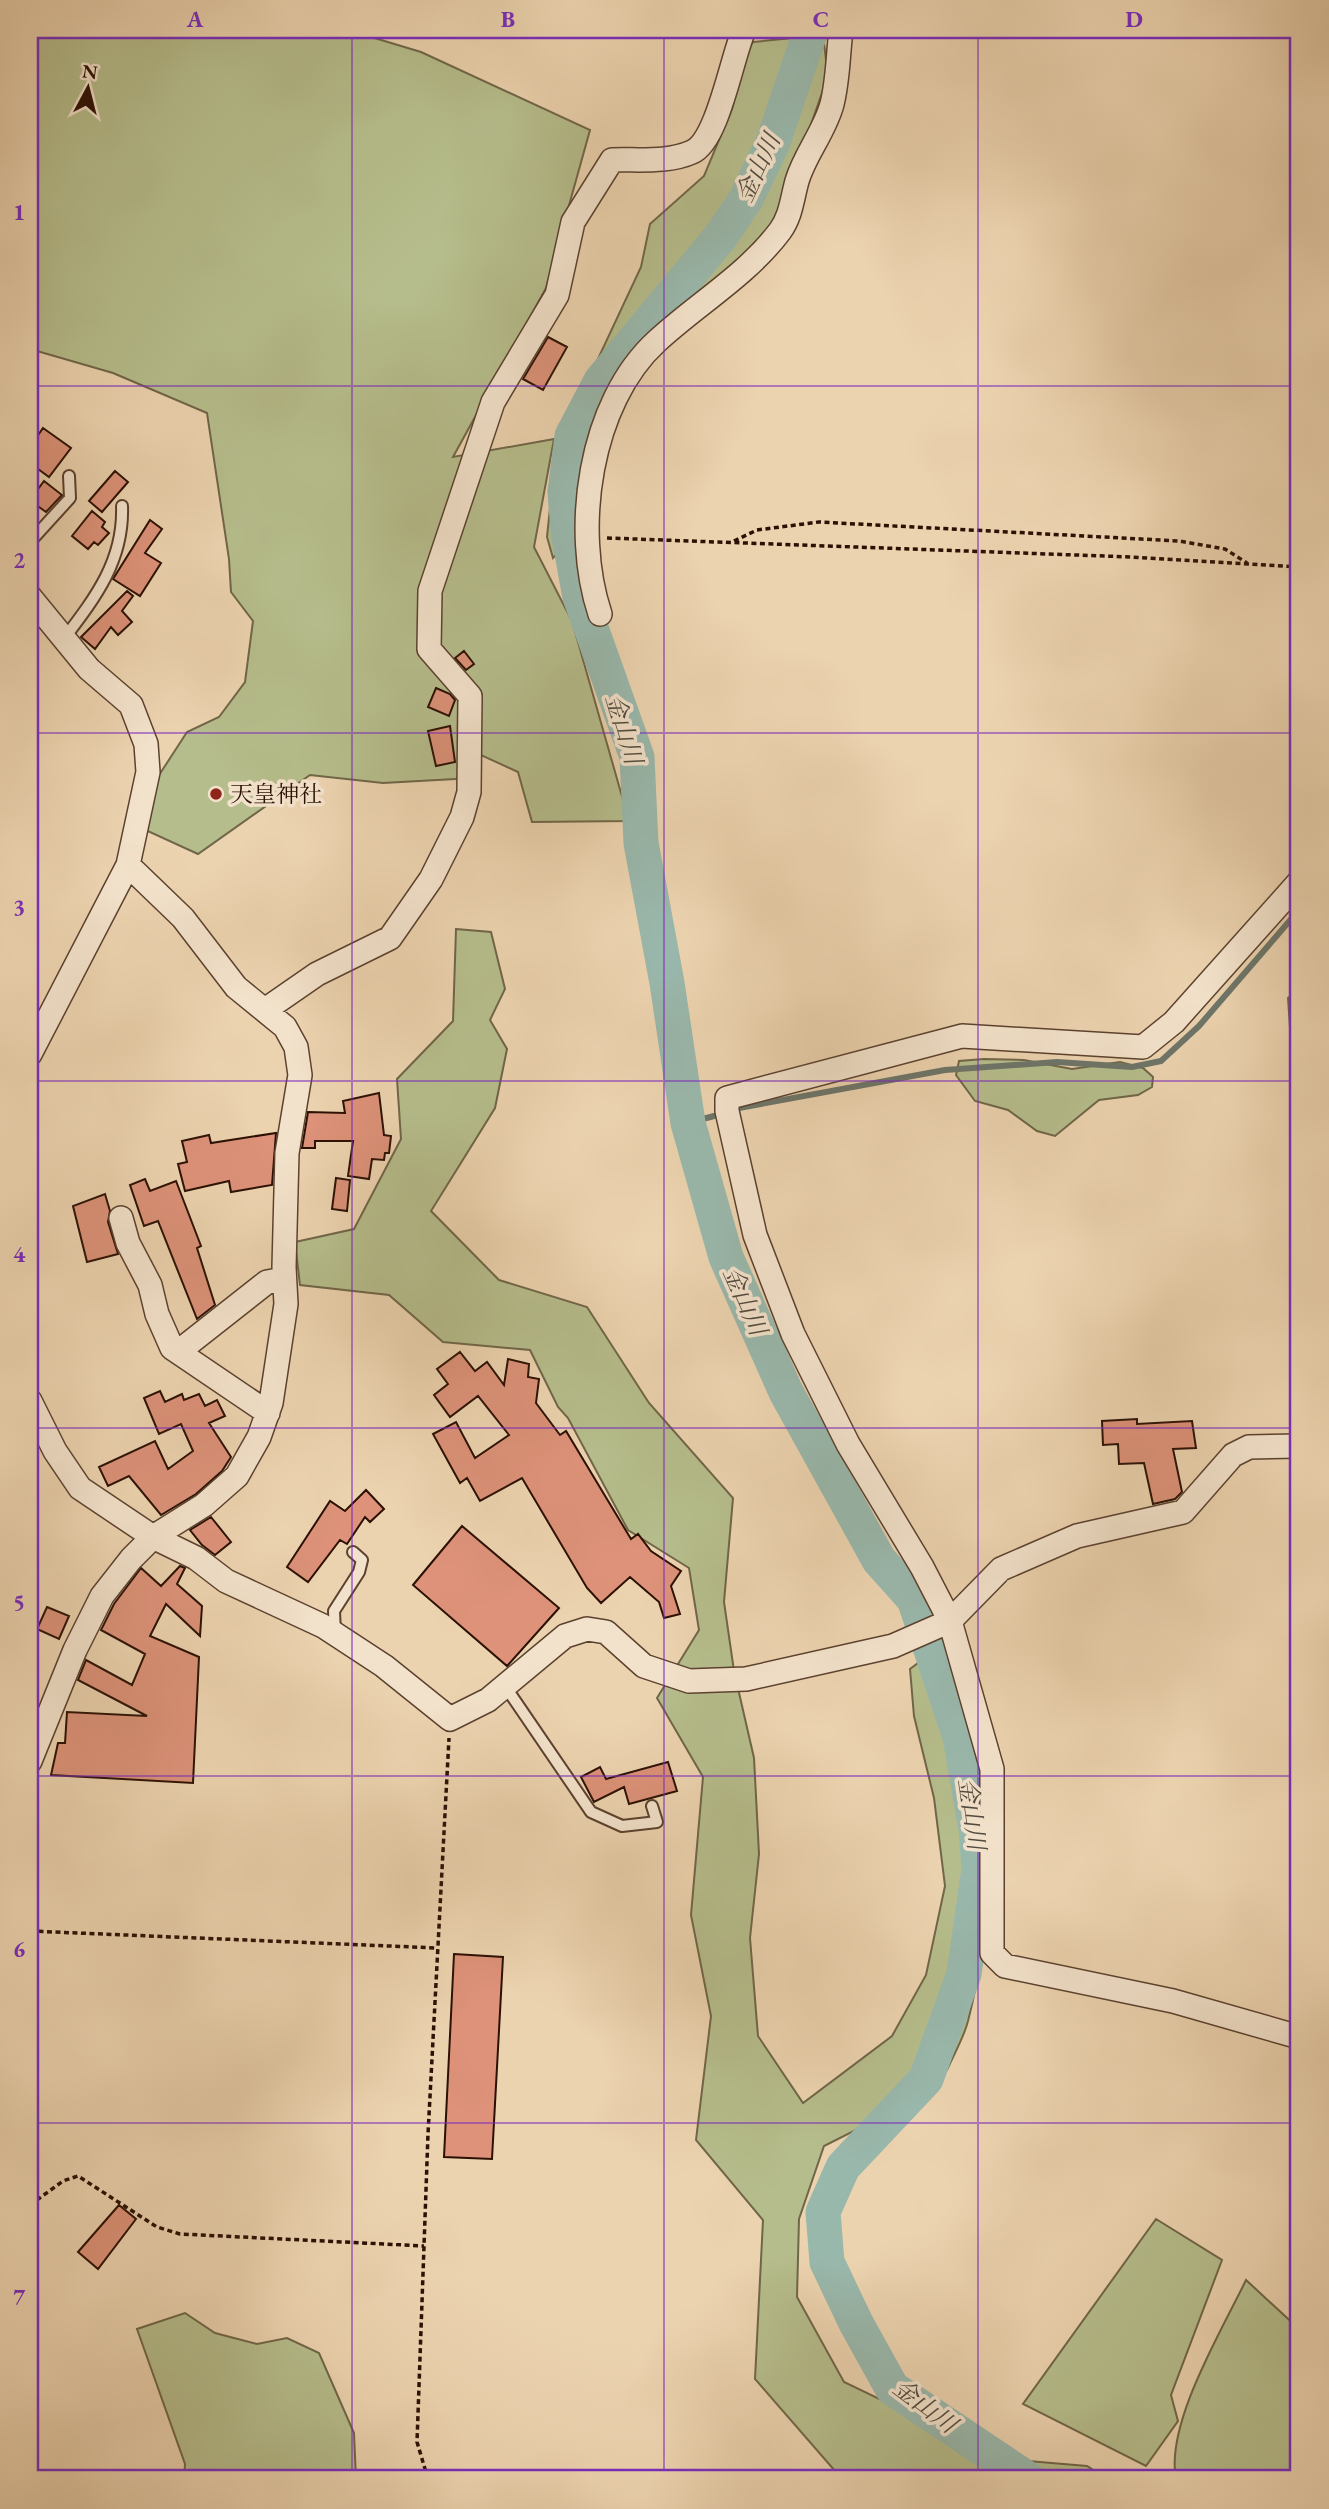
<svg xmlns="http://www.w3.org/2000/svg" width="1329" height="2509" font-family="'EB Garamond','Noto Serif JP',serif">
<rect width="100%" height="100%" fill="#ecd3af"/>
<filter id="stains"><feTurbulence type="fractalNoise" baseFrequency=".00286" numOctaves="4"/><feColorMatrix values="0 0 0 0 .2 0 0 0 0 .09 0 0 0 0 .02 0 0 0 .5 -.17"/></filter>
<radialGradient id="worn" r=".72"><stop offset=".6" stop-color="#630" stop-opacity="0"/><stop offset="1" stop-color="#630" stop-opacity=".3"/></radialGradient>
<path fill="#b6bd8c" stroke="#706648" stroke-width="2" d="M 30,30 L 348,30 L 421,52 L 590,130 L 546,288 L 453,457 L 554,439 L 534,547 L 572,621 L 629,821 L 532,822 L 518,772 L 481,755 L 473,778 L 383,783 L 310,775 L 198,854 L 141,828 L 152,786 L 187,732 L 219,717 L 245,682 L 253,621 L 231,592 L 229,559 L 207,413 L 113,373 L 30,349 Z
M 793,38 L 824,43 L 828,76 L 779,215 L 749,254 L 613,383 L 591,418 L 581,467 L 578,513 L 563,547 L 553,558 L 547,537 L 552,489 L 567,425 L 641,267 L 650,224 L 704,176 L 732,109 L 746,52 L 753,42 Z
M 456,929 L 491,932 L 505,989 L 490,1020 L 507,1049 L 495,1108 L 431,1211 L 499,1280 L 587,1307 L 649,1403 L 733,1498 L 724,1602 L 734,1671 L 754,1758 L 759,1854 L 750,1938 L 758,2036 L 803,2103 L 892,2036 L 926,1975 L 945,1886 L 934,1798 L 914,1716 L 910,1669 L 942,1645 C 951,1671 962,1698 970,1725 C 995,1818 992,1928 968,2021 C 964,2037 954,2054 947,2070 L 899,2090 L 887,2106 L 858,2129 L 824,2146 L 799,2219 L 797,2297 L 844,2382 L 1004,2459 L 1087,2466 L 1107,2479 L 842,2479 L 755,2379 L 763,2220 L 696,2140 L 711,2016 L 691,1915 L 703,1777 L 657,1698 L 699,1630 L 689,1568 L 628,1530 L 568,1418 L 558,1407 L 530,1350 L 443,1342 L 389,1295 L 300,1285 L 295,1242 L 354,1229 L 401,1139 L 397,1079 L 453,1021 Z
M 1299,990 L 1299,1055 L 1291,1043 L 1288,998 Z
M 984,1059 L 1024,1060 L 1072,1069 L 1120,1062 L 1143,1068 L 1153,1077 L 1152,1087 L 1138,1095 L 1099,1100 L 1055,1136 L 1037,1131 L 1008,1110 L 975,1101 L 956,1075 L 959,1061 Z
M 1156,2219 L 1222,2260 L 1171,2395 L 1178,2421 L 1146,2466 L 1023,2404 Z
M 1246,2280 L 1299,2329 L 1299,2479 L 1176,2479 C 1165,2424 1222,2330 1246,2280 Z
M 185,2313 L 215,2333 L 257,2344 L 287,2338 L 319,2353 L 354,2433 L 356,2479 L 184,2479 L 185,2464 L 137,2329 Z"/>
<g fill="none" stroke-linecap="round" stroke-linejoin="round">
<path stroke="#6d7569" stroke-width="6" d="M 739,1108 L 945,1070 L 1057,1062 L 1132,1067 L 1161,1061 L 1199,1026 L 1299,910
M 688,1123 L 714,1116"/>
<path stroke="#99b8ac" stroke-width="35" d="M 811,30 L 773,142 L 746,199 L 721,236 L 601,381 L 572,436 L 565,492 L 568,531 L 580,597 L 637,757 L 641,843 L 667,983 L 688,1123 L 726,1257 L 786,1392 L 879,1560 L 914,1599 L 960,1737 L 976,1829 L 979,1869 L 964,1974 L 926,2079 L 843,2167 L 823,2212 L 827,2262 L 856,2323 L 892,2388 L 1028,2479"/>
</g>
<path fill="#dd9279" stroke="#2b1004" stroke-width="2" d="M 548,337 L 567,347 L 543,390 L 523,379 Z
M 43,428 L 71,448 L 49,477 L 30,463 L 30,447 Z
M 115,471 L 128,482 L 102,512 L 89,501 Z
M 44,481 L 62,495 L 46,512 L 32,502 L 36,498 L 33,496 Z
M 92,511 L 105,522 L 102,527 L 109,533 L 98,545 L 94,542 L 88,549 L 72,536 Z
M 150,520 L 162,529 L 145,553 L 161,563 L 140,596 L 113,579 Z
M 127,591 L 133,596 L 122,611 L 132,622 L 118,635 L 111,627 L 95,649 L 81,637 Z
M 464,651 L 474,664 L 466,670 L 455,658 Z
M 436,688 L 450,694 L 455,700 L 449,716 L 428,707 Z
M 450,726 L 455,762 L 436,766 L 428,731 Z
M 379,1093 L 384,1135 L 391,1136 L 389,1153 L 385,1153 L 384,1160 L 372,1159 L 369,1179 L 348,1176 L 353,1141 L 315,1141 L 315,1148 L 302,1148 L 308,1112 L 345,1113 L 343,1101 Z
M 276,1133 L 272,1185 L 231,1192 L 229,1181 L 185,1191 L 178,1164 L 187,1162 L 182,1141 L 209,1135 L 211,1143 Z
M 336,1178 L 350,1180 L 347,1211 L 332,1209 Z
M 145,1179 L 150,1191 L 176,1181 L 201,1246 L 197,1248 L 215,1305 L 197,1319 L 158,1221 L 144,1226 L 130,1185 Z
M 105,1194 L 110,1211 L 108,1222 L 118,1254 L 87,1262 L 73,1206 Z
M 460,1352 L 475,1371 L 487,1362 L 504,1385 L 508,1359 L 529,1364 L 528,1377 L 539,1379 L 536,1403 L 560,1435 L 566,1431 L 631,1539 L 638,1534 L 651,1551 L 681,1571 L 671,1586 L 680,1614 L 664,1618 L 659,1602 L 630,1577 L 601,1603 L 587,1588 L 522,1478 L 480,1501 L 467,1478 L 460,1483 L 433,1434 L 456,1422 L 475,1458 L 509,1435 L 478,1396 L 450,1417 L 434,1395 L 448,1384 L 437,1369 Z
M 160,1391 L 165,1402 L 182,1394 L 184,1400 L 199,1394 L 205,1406 L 217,1400 L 225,1416 L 209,1423 L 231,1457 L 222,1471 L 196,1494 L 161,1515 L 129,1476 L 108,1486 L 99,1467 L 155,1441 L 168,1469 L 193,1451 L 181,1424 L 159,1434 L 144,1398 Z
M 1137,1419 L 1137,1424 L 1192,1421 L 1196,1448 L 1173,1449 L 1182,1492 L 1175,1499 L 1153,1504 L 1144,1463 L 1119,1464 L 1118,1444 L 1103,1445 L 1102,1421 Z
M 366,1490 L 384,1509 L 370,1522 L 365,1517 L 347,1544 L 340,1540 L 308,1582 L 287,1567 L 330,1501 L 345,1511 Z
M 211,1517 L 231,1542 L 215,1555 L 202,1545 L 190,1530 Z
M 462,1526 L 559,1608 L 507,1666 L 413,1585 Z
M 180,1566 L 185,1568 L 177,1584 L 202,1606 L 200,1636 L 166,1604 L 150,1636 L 199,1657 L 193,1783 L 51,1775 L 58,1743 L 65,1743 L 67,1712 L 147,1716 L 78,1680 L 86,1660 L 132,1685 L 145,1654 L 101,1630 L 114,1604 L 141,1568 L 161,1586 Z
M 47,1607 L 69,1616 L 59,1639 L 37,1629 Z
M 668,1762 L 677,1791 L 629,1804 L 624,1787 L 594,1802 L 581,1777 L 600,1767 L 606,1779 Z
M 454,1954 L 503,1957 L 492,2159 L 444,2157 Z
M 119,2205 L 136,2219 L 98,2269 L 78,2252 Z"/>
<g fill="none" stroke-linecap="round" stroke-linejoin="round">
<g stroke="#5b412f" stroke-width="14">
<path id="service" d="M 30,542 L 70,498 L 69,476
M 63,640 C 95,598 124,561 122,506
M 335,1633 L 334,1611 L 359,1572 L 362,1560 L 353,1552
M 505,1686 L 591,1812 L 622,1826 L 657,1822 L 652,1806"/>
</g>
<g stroke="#5b412f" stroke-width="26">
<path id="minor" d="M 30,597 L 89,669 L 131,705 L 146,744 L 148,772 L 128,865 L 30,1054
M 600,614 C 572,530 589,403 657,341 C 697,304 747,275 780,231 C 791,216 792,199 797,181 C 805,154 825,131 832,104 C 838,81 838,54 841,30
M 1299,882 L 1174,1022 L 1143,1047 L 962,1036 L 727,1098 L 727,1111 L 755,1235 L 793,1334 L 848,1444 L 922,1567 L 950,1621 L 992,1769 L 992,1953 L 1005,1966 L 1173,2001 L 1299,2037
M 265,1010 L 317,974 L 390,938 L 431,879 L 462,817 L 469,792 L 470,696 L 429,649 L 430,591 L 493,402 L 557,295 L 573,222 L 612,160 C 637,159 668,163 692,152 C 718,141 732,56 744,30
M 121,1218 L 128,1243 L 150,1285 L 157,1314 L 172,1348 L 268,1413
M 178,1352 L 267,1282 L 284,1279
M 30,1401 L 55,1451 L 80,1488 L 153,1537 L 196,1558 L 226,1581 L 323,1626 L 384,1666 L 450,1719 L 488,1700 L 565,1636 L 587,1629 L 606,1632 L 644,1666 L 689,1681 L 746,1679 L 893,1646 L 950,1621 L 1001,1569 L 1077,1536 L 1183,1512 L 1233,1455 L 1249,1447 L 1299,1446
M 30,1761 L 75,1650 L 102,1596 L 131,1559 L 153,1537 L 204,1505 L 237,1476 L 259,1437 L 271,1403 L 286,1304 L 284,1267 L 287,1153 L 300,1075 L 296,1047 L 285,1027 L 236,987 L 183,918 L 128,865"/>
</g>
<path stroke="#2b1004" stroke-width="3.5" stroke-dasharray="5 3.5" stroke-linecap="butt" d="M 607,538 L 1131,557 L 1299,567
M 734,541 L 757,530 L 819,522 L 1179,541 L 1225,549 L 1247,563
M 30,1931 L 437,1948
M 30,2205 L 63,2181 L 78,2176 L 157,2227 L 180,2234 L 424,2246
M 428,2479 L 417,2442 L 428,2134 L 449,1738"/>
<use href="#service" stroke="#f3e2cb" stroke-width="10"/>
<use href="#minor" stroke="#f3e2cb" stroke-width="23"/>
</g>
<path fill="none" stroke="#7b2cbf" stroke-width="2" stroke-opacity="0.55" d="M 352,30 L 352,2479M 664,30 L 664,2479M 978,30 L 978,2479M 30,386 L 1299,386M 30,733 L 1299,733M 30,1081 L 1299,1081M 30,1428 L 1299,1428M 30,1776 L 1299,1776M 30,2123 L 1299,2123"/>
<circle fill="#8f2418" stroke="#f3e2cb" stroke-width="2.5" cx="216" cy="794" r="7"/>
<g text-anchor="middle" stroke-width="7" stroke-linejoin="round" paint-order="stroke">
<g font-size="23" fill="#2b1004" stroke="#f3e2cb" text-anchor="start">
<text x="230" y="802">天皇神社</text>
</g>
<g font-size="24" font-style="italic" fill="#524b3f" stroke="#f3e2cb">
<text transform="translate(758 168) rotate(-65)" y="8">金山川</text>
<text transform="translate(624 729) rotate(73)" y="8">金山川</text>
<text transform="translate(745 1301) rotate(66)" y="8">金山川</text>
<text transform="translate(972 1814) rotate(82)" y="8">金山川</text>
<text transform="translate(925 2406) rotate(37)" y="8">金山川</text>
</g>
</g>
<rect width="1329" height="2509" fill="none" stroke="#ecd3af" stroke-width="77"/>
<g transform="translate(88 88) rotate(7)" stroke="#f3e2cb" stroke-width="5" paint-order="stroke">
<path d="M0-5L12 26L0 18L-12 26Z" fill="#2b1004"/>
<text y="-10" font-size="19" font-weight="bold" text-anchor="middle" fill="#2b1004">N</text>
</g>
<rect x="38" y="38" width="1252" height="2432" fill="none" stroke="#7b2cbf" stroke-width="2.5"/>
<g font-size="23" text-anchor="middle" font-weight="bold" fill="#7b2cbf">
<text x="195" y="27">A</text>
<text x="508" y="27">B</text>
<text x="821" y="27">C</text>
<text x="1134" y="27">D</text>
<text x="19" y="220">1</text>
<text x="19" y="568">2</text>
<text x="19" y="915">3</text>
<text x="19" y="1262">4</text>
<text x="19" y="1610">5</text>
<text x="19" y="1957">6</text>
<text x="19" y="2305">7</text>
</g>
<rect width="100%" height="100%" filter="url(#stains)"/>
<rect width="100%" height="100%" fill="url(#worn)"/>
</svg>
